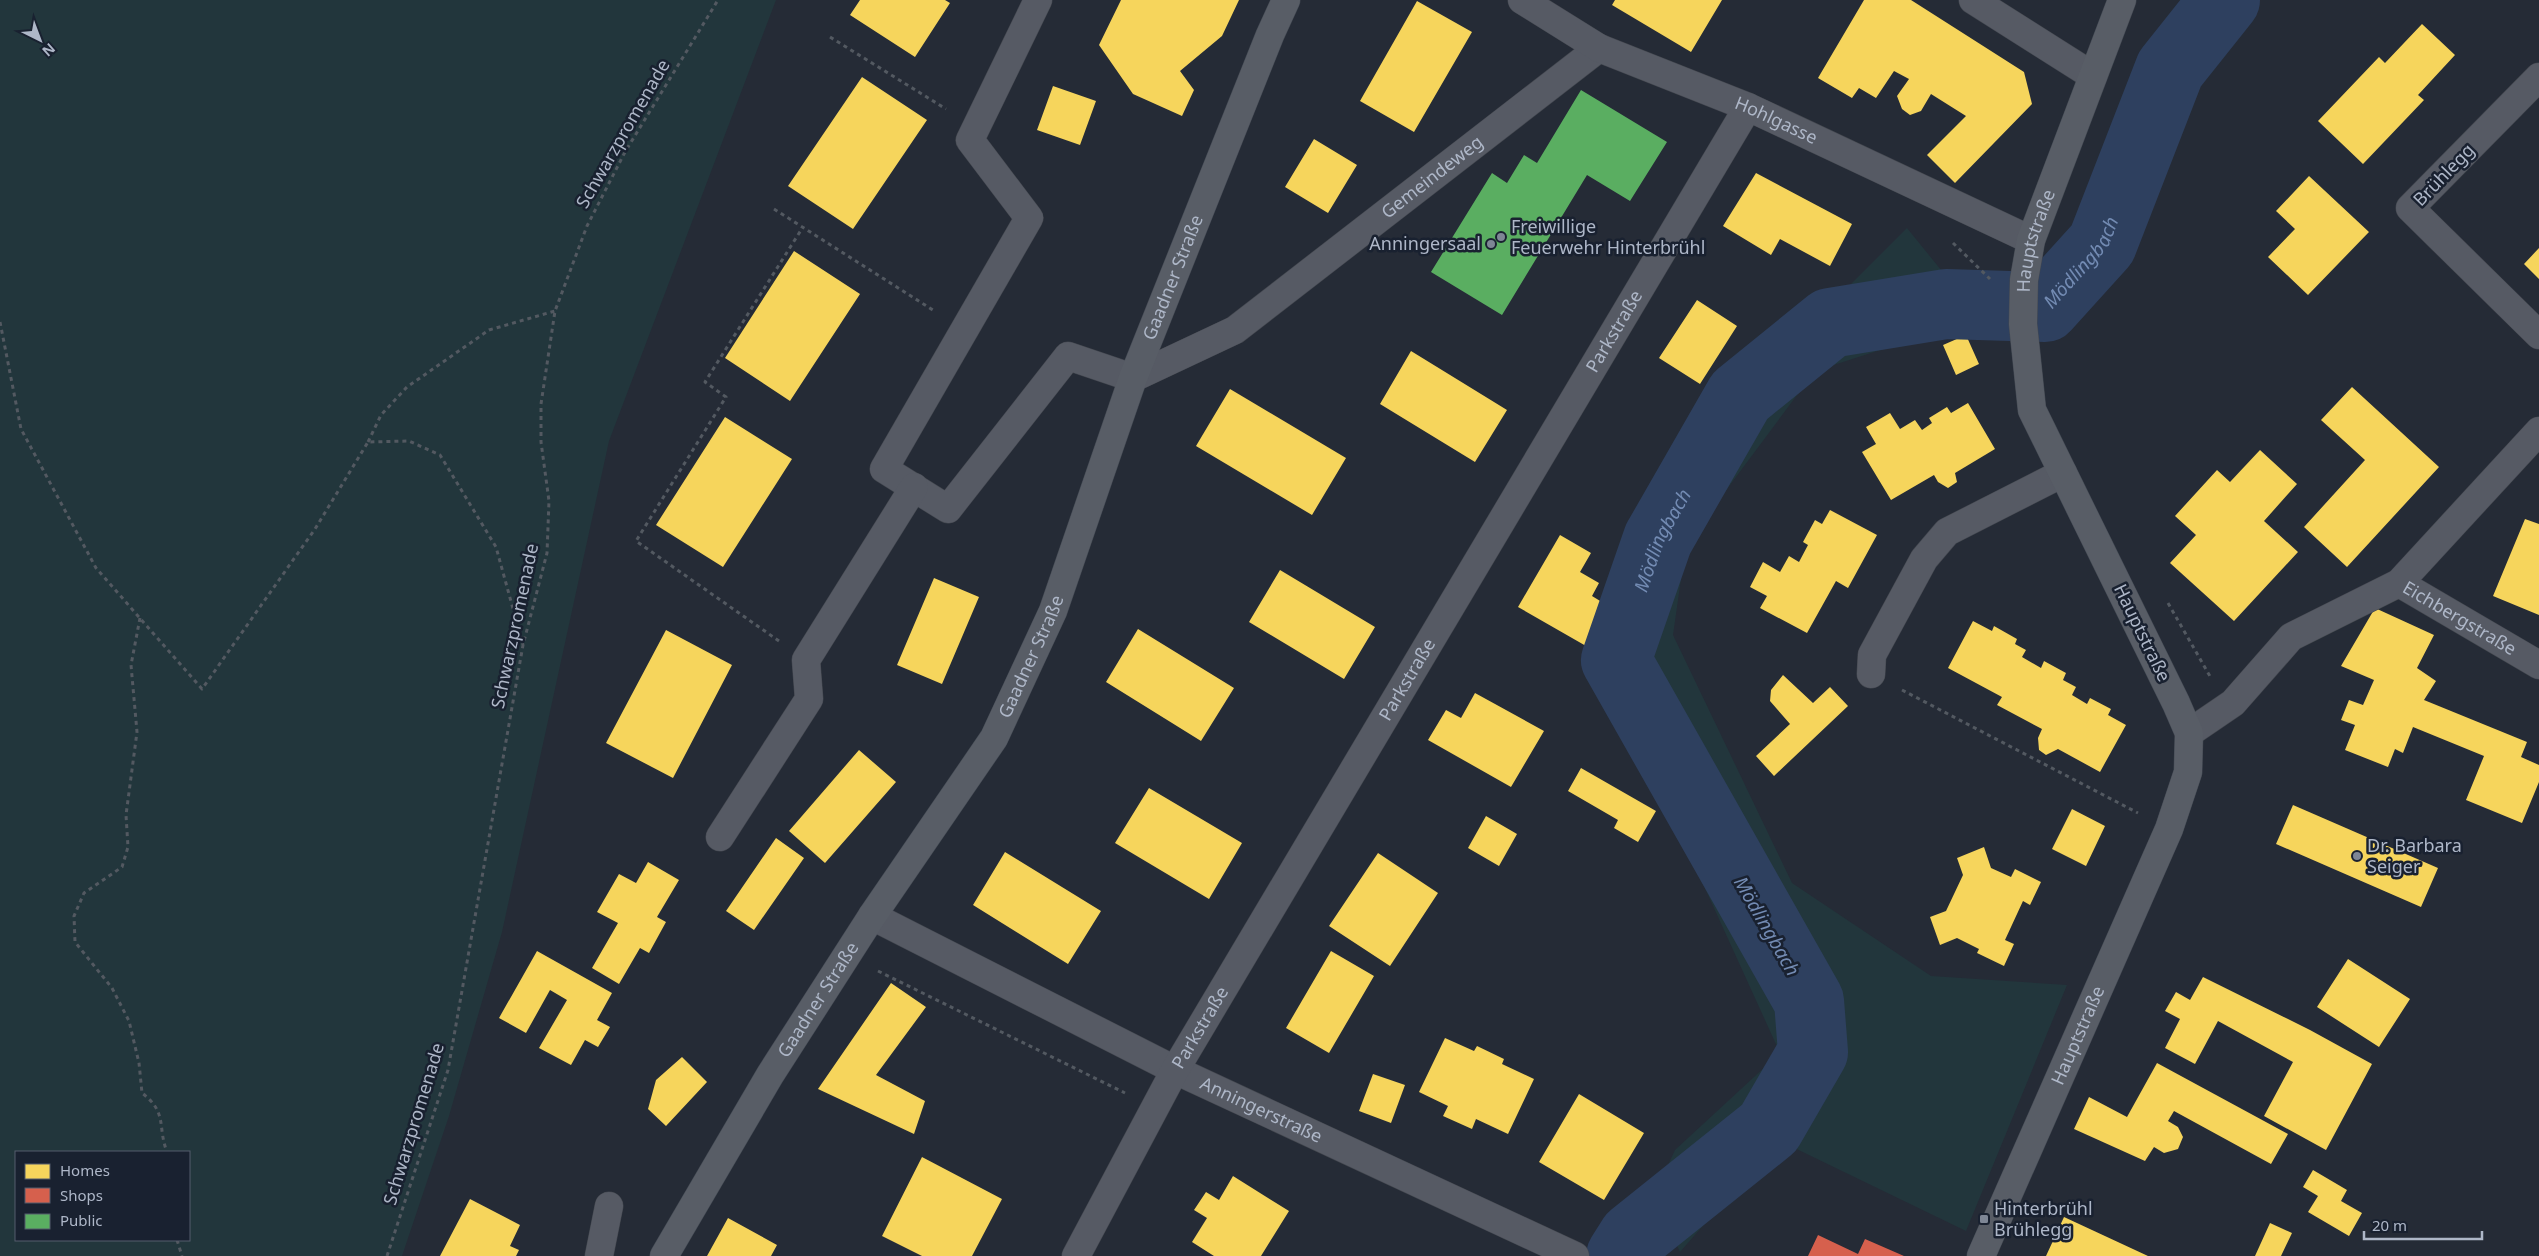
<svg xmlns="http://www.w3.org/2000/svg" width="2539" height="1256" font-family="'Noto Sans',sans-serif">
<rect width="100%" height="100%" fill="#252b36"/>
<path fill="#22363c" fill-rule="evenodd" d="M 0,0 L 776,0 L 609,441 L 502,932 L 449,1116 L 402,1256 L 0,1256 ZM 16,1152 L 189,1152 L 189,1240 L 16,1240 Z
M 1907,228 L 1980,318 L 1815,371 L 1686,544 L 1673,635 L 1792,883 L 1931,976 L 2067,985 L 1966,1231 L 1778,1140 L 1680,1252 L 1654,1195 L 1675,1150 L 1780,1053 L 1602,662 L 1682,506 L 1780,355 Z"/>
<path fill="#f6d55c" d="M 860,0 L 945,0 L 950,3 L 915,57 L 850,15 Z
M 1121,0 L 1239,0 L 1222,36 L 1180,71 L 1194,90 L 1182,116 L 1133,94 L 1099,45 Z
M 1615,0 L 1722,0 L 1691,52 L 1612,5 Z
M 1864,0 L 1911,0 L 2024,72 L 2032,104 L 1955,183 L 1927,155 L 1966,116 L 1931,94 L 1921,111 L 1910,115 L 1902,109 L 1897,96 L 1909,79 L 1894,71 L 1876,98 L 1859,88 L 1852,98 L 1818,78 Z
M 1417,1 L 1472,32 L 1414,132 L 1360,101 Z
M 2422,24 L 2455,55 L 2418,95 L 2424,100 L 2363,164 L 2318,121 L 2379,57 L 2385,63 Z
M 862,77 L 927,120 L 853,229 L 788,186 Z
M 1053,86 L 1096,101 L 1080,145 L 1037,130 Z
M 1314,139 L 1357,165 L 1328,213 L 1285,187 Z
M 1756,173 L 1852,224 L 1830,266 L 1780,239 L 1771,255 L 1723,226 Z
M 2309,176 L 2369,232 L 2308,295 L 2268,257 L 2295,229 L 2276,211 Z
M 2539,248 L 2539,279 L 2524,264 Z
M 794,251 L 860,294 L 790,401 L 725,358 Z
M 1697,300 L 1737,326 L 1700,384 L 1659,358 Z
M 1966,335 L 1979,364 L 1956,375 L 1943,345 Z
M 1411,351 L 1507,410 L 1475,462 L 1380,404 Z
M 2352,387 L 2439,467 L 2347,567 L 2304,527 L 2365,460 L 2321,420 Z
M 1230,389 L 1346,458 L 1312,515 L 1196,446 Z
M 1968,403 L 1995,449 L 1955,473 L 1957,482 L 1948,488 L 1938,482 L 1934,475 L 1891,500 L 1862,452 L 1876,444 L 1866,427 L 1890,413 L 1900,429 L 1915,420 L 1922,430 L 1932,423 L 1929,418 L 1947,407 L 1951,413 Z
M 725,417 L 792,459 L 723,567 L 656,525 Z
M 2260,450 L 2297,484 L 2264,521 L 2298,552 L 2234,621 L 2170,563 L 2196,535 L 2175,516 L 2217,470 L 2230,482 Z
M 1830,510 L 1877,535 L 1848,588 L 1836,581 L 1807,633 L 1760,608 L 1767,596 L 1750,587 L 1763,562 L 1780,572 L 1789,556 L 1799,562 L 1808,545 L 1803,542 L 1815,520 L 1822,524 Z
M 2525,519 L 2539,524 L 2539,615 L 2493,596 Z
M 1560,535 L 1591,553 L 1580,572 L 1599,583 L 1592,596 L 1610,607 L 1586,646 L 1518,607 Z
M 1280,570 L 1375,627 L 1344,679 L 1249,622 Z
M 934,578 L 979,597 L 942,684 L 897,665 Z
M 2375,608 L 2434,635 L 2417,668 L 2436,681 L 2424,700 L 2527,742 L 2521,757 L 2539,765 L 2539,782 L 2522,823 L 2466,800 L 2484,756 L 2413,727 L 2403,753 L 2395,749 L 2388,767 L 2345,750 L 2355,725 L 2341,720 L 2349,700 L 2363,705 L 2374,680 L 2341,666 Z
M 1973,621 L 1992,631 L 1994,626 L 2017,639 L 2015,644 L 2026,650 L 2022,657 L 2041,668 L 2044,661 L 2066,673 L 2063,680 L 2076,687 L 2072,695 L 2087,704 L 2090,698 L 2111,709 L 2108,715 L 2126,725 L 2100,772 L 2058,749 L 2046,755 L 2039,750 L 2038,738 L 2042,729 L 1997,705 L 2002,697 L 1948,668 Z
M 1138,629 L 1234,688 L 1201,741 L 1106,682 Z
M 666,630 L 732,665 L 673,778 L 606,743 Z
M 1783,675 L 1813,703 L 1830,687 L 1848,706 L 1774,776 L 1756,756 L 1790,724 L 1770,701 L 1771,690 Z
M 1475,693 L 1544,731 L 1511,787 L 1428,740 L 1446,710 L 1461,718 Z
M 859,750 L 896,782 L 825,863 L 789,831 Z
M 1581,768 L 1656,811 L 1638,842 L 1614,828 L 1618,820 L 1568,791 Z
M 1149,788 L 1242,843 L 1209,899 L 1115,843 Z
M 2293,805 L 2438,868 L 2421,907 L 2276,844 Z
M 2072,809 L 2105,826 L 2086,866 L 2052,849 Z
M 1486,816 L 1517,834 L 1499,866 L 1468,848 Z
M 776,838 L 804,858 L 754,930 L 726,911 Z
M 1984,847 L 1991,868 L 2011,877 L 2015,869 L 2041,882 L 2030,905 L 2023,901 L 2005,940 L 2014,944 L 2004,966 L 1977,953 L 1979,949 L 1957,938 L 1940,945 L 1930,917 L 1946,911 L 1963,875 L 1957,858 Z
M 1005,852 L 1101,911 L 1068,964 L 973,905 Z
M 1378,853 L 1438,893 L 1390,966 L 1329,926 Z
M 648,862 L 679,880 L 657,917 L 666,922 L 649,953 L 640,948 L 619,984 L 592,968 L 618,923 L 597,912 L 619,874 L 636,883 Z
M 537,951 L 612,993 L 597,1020 L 610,1027 L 598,1047 L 585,1040 L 571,1065 L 539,1048 L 567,1000 L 550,990 L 526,1033 L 499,1018 Z
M 1331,951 L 1374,976 L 1329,1053 L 1286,1028 Z
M 2348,959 L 2410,999 L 2379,1047 L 2317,1007 Z
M 2203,977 L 2310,1030 L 2372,1064 L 2326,1150 L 2264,1116 L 2293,1062 L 2218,1021 L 2195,1064 L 2165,1048 L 2180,1019 L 2165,1011 L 2176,992 L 2190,1000 Z
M 891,983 L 926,1007 L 876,1075 L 925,1101 L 914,1134 L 818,1089 Z
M 1445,1038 L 1474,1051 L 1477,1046 L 1504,1059 L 1502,1064 L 1534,1079 L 1508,1134 L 1476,1119 L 1472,1129 L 1443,1116 L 1448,1106 L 1419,1092 Z
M 682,1057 L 707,1082 L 666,1126 L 648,1109 L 656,1080 Z
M 2157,1063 L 2288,1134 L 2271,1164 L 2174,1111 L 2168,1121 L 2178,1127 L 2183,1137 L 2178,1149 L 2164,1153 L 2154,1147 L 2145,1161 L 2074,1129 L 2089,1097 L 2127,1117 Z
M 1373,1074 L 1405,1085 L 1391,1123 L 1359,1111 Z
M 1579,1094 L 1644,1133 L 1604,1200 L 1539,1162 Z
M 922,1157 L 1002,1199 L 972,1256 L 922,1256 L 882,1236 Z
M 2313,1170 L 2347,1190 L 2341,1201 L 2362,1213 L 2349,1236 L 2308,1212 L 2318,1196 L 2303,1187 Z
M 1233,1176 L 1289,1211 L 1261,1256 L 1214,1256 L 1192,1242 L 1207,1218 L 1194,1210 L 1206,1192 L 1219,1200 Z
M 470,1199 L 520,1225 L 510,1246 L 519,1250 L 516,1256 L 440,1256 Z
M 2064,1217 L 2148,1256 L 2046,1256 Z
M 728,1218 L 777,1245 L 771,1256 L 707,1256 Z
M 2270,1223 L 2292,1233 L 2281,1256 L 2255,1256 Z"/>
<path fill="#d6604d" d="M 1818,1235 L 1858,1254 L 1865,1239 L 1904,1256 L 1808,1256 Z"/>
<path fill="#5aae61" d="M 1581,90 L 1667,142 L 1630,201 L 1587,175 L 1502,315 L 1431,272 L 1492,173 L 1507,183 L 1524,155 L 1537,163 Z"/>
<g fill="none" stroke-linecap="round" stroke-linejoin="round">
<path stroke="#2e405f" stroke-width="70" id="s1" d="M 1621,1256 L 1633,1237 L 1769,1128 L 1813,1052 L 1809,1001 L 1616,660 L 1658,539 L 1740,396 L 1830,323 L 1946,304 L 2045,307 L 2102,244 L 2170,69 L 2225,0"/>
<g stroke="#42464e" stroke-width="29">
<g id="minor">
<path id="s2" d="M 1038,0 L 970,140 L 1029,218 L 884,469 L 948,509 L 1068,356 L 1133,378 L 1235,330 L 1599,48"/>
<path id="s3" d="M 1522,0 L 1599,48 L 1748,107 L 2031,240"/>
<path d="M 1973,0 L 2093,76"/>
<path d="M 2539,77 L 2410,208 L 2539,335"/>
<path id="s4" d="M 2399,583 L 2539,665"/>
<path d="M 1871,674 L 1872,655 L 1924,559 L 1947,532 L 2063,473"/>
<path d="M 2189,733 L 2233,703 L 2291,637 L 2399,583 L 2539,431"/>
<path d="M 720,837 L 809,699 L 806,660 L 914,487"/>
<path id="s5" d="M 872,916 L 1175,1070 L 1575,1256"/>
<path d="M 599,1256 L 609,1206"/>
<path id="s6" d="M 1076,1256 L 1175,1070 L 1748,107"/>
</g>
</g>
<g stroke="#424852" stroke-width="29">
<g id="major">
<path id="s7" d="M 664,1256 L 770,1075 L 872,916 L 994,738 L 1053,611 L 1133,378 L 1270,35 L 1286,0"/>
<path id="s8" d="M 1981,1256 L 2169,829 L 2188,772 L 2189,733 L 2176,703 L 2032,410 L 2023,324 L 2024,280 L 2031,240 L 2122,0"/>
</g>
</g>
<path stroke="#535961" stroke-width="3" stroke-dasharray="4 4" stroke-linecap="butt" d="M 830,37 L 946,109
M 774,209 L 936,312
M 1953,243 L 1990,279
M 0,322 L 21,429 L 96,568 L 202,689 L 315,529 L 368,442 L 409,441 L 440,455 L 496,547 L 523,645
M 368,442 L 381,415 L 407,387 L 489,330 L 555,311
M 2168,603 L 2211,678
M 140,618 L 131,665 L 137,732 L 126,815 L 128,847 L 122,867 L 84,893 L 74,916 L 75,942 L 112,988 L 129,1021 L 139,1063 L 142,1093 C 168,1113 157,1126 167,1152
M 779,641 L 636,541 L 726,397 L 705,382 L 803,227
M 1902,690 L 2138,813
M 878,971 L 1125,1093
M 177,1240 L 182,1256
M 387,1256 L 448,1070 L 523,645 L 547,553 L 549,501 L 541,442 L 541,404 L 555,311 L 587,226 L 625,152 L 718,0"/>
<use href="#minor" stroke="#565a64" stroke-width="28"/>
<use href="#major" stroke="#585d66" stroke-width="28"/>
</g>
<g fill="#7e8695" stroke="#192130" stroke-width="2">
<circle cx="1501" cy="237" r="5"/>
<circle cx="1491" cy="244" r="5"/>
<circle cx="2357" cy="856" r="5"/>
<rect x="1979" y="1214" width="10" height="10" rx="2.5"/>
</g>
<g text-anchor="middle" stroke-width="5" stroke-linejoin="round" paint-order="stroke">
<g font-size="18" fill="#aeb7c8" stroke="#192130">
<text dy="6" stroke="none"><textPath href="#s3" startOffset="282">Hohlgasse</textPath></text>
<text transform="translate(623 134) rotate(-60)" y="6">Schwarzpromenade</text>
<text transform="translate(2444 175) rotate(-46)" y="6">Brühlegg</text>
<text dy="6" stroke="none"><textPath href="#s2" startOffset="1244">Gemeindeweg</textPath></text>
<text dy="6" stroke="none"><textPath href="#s8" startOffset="1096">Hauptstraße</textPath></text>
<text dy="6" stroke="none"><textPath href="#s7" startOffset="1109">Gaadner Straße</textPath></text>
<text dy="6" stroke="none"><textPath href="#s6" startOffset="1070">Parkstraße</textPath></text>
<text dy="6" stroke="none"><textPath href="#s4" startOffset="70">Eichbergstraße</textPath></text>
<text transform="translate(515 626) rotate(-78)" y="6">Schwarzpromenade</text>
<text transform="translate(2142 633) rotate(64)" y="6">Hauptstraße</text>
<text dy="6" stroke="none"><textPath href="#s7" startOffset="704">Gaadner Straße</textPath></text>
<text dy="6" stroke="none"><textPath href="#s6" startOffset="665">Parkstraße</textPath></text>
<text dy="6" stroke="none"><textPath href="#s7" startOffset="299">Gaadner Straße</textPath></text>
<text dy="6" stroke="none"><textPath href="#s6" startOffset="260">Parkstraße</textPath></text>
<text dy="6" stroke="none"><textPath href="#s8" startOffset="241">Hauptstraße</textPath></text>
<text dy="6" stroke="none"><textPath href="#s5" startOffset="435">Anningerstraße</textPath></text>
<text transform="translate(414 1124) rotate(-73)" y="6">Schwarzpromenade</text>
</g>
<g font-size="18" fill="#aeb7c8" stroke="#192130" text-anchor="start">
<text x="1511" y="233">Freiwillige<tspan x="1511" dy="21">Feuerwehr Hinterbrühl</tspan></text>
<text x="1481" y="250" text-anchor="end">Anningersaal</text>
<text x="2367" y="852">Dr. Barbara<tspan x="2367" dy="21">Seiger</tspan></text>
<text x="1994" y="1215">Hinterbrühl<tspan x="1994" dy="21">Brühlegg</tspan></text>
</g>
<g font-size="19" font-style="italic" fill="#738bb3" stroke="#192130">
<text dy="7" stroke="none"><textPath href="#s1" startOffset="1411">Mödlingbach</textPath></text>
<text dy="7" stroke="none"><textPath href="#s1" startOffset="856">Mödlingbach</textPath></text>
<text transform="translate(1767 926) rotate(60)" y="7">Mödlingbach</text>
</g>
</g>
<rect x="15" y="1151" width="175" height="90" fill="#192130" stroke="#555d6d"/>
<rect x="25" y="1164" width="25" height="15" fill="#f6d55c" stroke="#555d6d"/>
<text x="60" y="1176" font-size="15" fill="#aeb7c8">Homes</text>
<rect x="25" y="1188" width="25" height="15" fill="#d6604d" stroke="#555d6d"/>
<text x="60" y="1201" font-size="15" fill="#aeb7c8">Shops</text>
<rect x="25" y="1214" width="25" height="15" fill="#5aae61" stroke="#555d6d"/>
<text x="60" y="1226" font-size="15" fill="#aeb7c8">Public</text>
<g transform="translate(40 40) rotate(138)" stroke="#192130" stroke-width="4" paint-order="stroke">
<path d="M0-4L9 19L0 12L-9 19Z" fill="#aeb7c8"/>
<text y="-8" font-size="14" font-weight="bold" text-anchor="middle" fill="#aeb7c8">N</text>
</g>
<path d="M2364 1231v8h118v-8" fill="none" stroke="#aeb7c8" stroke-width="2.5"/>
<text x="2372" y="1231" font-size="15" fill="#aeb7c8" stroke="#192130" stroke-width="4" paint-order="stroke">20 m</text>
</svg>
